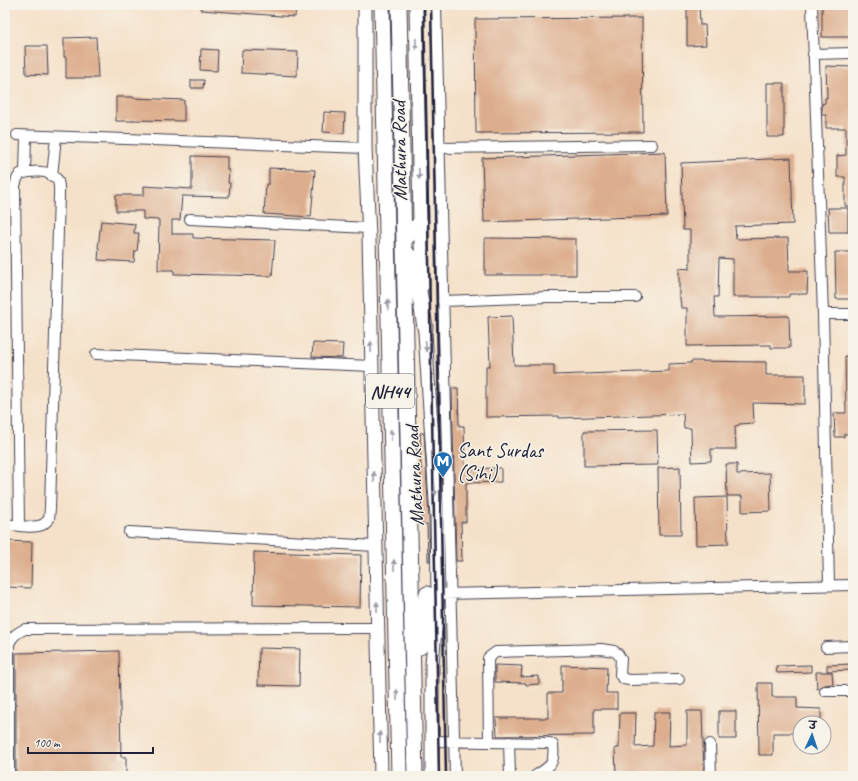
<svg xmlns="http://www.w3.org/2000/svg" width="858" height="781" font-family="Caveat,'Playpen Sans Deva',sans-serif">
<rect width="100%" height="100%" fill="#f7f3e8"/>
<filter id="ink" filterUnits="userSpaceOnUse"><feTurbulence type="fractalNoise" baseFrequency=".025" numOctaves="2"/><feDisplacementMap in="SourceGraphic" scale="8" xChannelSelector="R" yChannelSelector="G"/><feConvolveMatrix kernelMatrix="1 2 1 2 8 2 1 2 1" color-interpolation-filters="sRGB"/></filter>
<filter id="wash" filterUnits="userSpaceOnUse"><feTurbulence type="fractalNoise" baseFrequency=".012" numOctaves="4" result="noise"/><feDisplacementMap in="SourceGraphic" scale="16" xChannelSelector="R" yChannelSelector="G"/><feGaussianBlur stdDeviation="0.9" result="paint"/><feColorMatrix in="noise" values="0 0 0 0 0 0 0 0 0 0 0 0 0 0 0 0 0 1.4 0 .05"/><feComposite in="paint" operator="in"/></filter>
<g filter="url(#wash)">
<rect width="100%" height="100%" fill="#f5e1c9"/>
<g id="blocks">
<path fill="#ddae8e" d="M 201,5 L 296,5 L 295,17 L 201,10 Z
M 687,5 L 699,5 L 700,25 L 705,25 L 706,45 L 687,46 Z
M 822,5 L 853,5 L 853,37 L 822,37 Z
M 642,18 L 643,132 L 476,133 L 475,19 Z
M 96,37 L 98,78 L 66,78 L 66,57 L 64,57 L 64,38 Z
M 25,46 L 47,46 L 48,75 L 26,74 Z
M 201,49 L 218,50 L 217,71 L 200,70 Z
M 242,50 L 298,52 L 297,76 L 241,73 Z
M 826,66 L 853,67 L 853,206 L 845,206 L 845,177 L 837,177 L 837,156 L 846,155 L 846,128 L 826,128 L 826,115 L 822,115 L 822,104 L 825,103 L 825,98 L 827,98 Z
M 191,80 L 204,80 L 203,88 L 191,88 Z
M 767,83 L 784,83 L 784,137 L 767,137 Z
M 116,97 L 133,97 L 133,98 L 184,100 L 184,121 L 133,120 L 133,121 L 116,121 Z
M 324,112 L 345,113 L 344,133 L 323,132 Z
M 665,152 L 667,216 L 484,222 L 482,158 Z
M 192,156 L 227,157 L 227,170 L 229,170 L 228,183 L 230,183 L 229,197 L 182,196 L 180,220 L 172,220 L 172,234 L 193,234 L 193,238 L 275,240 L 272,276 L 174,274 L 174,270 L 158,270 L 159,220 L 143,219 L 143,211 L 116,211 L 116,195 L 144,195 L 144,186 L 192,189 Z
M 791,158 L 793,224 L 735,226 L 736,239 L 788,238 L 789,271 L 808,271 L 807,294 L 789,294 L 789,297 L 733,297 L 733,259 L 719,258 L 718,297 L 714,297 L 715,317 L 789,316 L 790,348 L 771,348 L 771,345 L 687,346 L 687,308 L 681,308 L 680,297 L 679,297 L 679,268 L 690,269 L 690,230 L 683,230 L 681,163 Z
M 269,168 L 315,170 L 311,217 L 264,214 L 266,184 L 269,184 Z
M 828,208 L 848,208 L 848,232 L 829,232 Z
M 101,221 L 135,224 L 134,233 L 139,233 L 137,251 L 135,251 L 134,262 L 98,260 L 99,248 L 98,248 Z
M 485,238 L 576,239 L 576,275 L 485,275 Z
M 835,252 L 853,252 L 853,299 L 836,299 Z
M 512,316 L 514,365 L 554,365 L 554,375 L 669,371 L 669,364 L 691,363 L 691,361 L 766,362 L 766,375 L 805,375 L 805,404 L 753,403 L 754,423 L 739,424 L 739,425 L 735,426 L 736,449 L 711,449 L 711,461 L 692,462 L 691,428 L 684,428 L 683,414 L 559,418 L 559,416 L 486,417 L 486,366 L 490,366 L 488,317 Z
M 313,343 L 343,344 L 342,358 L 312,357 Z
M 845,356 L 853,356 L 853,434 L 844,434 L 844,437 L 835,437 L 834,413 L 846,413 Z
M 452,388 L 458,388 L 459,426 L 464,426 L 465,469 L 501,468 L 501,482 L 466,483 L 466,522 L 461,522 L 462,561 L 456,561 Z
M 437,389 L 439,389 L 440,445 Z
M 657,430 L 658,465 L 584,466 L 584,431 Z
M 420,433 L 424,433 L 429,517 L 430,561 L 428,561 L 427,524 L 422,524 Z
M 726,464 L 737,464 L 737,474 L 770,473 L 771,511 L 742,512 L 742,496 L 727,496 Z
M 680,467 L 681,535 L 659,535 L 658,468 Z
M 727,497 L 728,544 L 696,545 L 695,498 Z
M 5,541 L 32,542 L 31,588 L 5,587 Z
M 254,552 L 361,555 L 360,607 L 253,605 Z
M 259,648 L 300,649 L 299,686 L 258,685 Z
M 119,651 L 121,757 L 126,757 L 126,776 L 16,776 L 16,653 Z
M 853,664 L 853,670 L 827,671 L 827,665 Z
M 495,665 L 522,666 L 521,677 L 539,676 L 539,684 L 526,685 L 526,683 L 495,682 Z
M 562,665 L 607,667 L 606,693 L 617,693 L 617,709 L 594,709 L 594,735 L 497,736 L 496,718 L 548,718 L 548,693 L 562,693 Z
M 811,665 L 811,672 L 777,673 L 776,666 Z
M 816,672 L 832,672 L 833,684 L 825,685 L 817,689 Z
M 758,683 L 772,683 L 772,697 L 797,697 L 797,708 L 821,709 L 821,723 L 797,723 L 797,733 L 773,733 L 773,755 L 759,755 Z
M 687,711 L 702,711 L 704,776 L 654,776 L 654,774 L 616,775 L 615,748 L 619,748 L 620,713 L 636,713 L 635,747 L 653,746 L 654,712 L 670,712 L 669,746 L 687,745 Z
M 719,711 L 736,711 L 736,739 L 719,739 Z"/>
</g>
</g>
<g filter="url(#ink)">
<use href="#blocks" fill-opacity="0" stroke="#423f50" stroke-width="1"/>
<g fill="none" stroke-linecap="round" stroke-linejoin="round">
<g stroke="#423f50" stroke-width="12">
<path id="minor" d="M 436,5 L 455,776
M 812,5 L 823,314 L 829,585
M 813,54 L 853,53
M 17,135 L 365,148
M 440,148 L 652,145
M 25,173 L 26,136
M 52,176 L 56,137
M 190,219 L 368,228
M 443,301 L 548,297 L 635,297
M 823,314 L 853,314
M 96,354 L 372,366
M 5,524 C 16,525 31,529 42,525 C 44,524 47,521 49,519 L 50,508 L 59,195 C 59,190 60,184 57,179 C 49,169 31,171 20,174 L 17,179 L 15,186 L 19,525
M 129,532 L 376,546
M 444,594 L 853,585
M 826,647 L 853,646
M 825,691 L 853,691
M 432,741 L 550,743 L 553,745 C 555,764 551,766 535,776
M 489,742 L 488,658 L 496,652 L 601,649 L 614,651 L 618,654 L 621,659 L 620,675 L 624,679 L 629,680 L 679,679
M 509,742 L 510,776
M 710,744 L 711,776
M 9,776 L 9,644 C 12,636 17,633 25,629 L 378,628"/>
</g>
<g stroke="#423f50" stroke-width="15">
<path id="major" d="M 365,5 L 365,148 L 369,236 L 381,776
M 416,5 L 420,223 L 423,285
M 424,317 L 437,517 L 438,594 L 432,664 L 432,776"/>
</g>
<g stroke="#423f50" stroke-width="17">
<path id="highway" d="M 382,5 L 399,776
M 399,5 L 415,776
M 404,240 L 420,223
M 407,253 L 416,273 L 425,327
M 420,647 L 427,594"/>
</g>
<use href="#minor" stroke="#fff" stroke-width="10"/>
<use href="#major" stroke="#fff" stroke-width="13"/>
<use href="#highway" stroke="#fff" stroke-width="15"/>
<path stroke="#22223b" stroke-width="2.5" d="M 424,5 L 439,776
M 431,5 L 446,776"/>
</g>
<defs><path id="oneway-solid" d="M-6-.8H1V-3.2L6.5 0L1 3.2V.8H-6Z"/></defs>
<g fill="#9c9ca7">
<use href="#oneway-solid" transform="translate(416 44) rotate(89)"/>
<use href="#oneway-solid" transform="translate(419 174) rotate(89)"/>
<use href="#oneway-solid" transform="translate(388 305) rotate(-91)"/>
<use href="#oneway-solid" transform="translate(426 346) rotate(86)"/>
<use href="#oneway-solid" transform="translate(371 347) rotate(-91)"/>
<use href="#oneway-solid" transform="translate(391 435) rotate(-91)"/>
<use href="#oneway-solid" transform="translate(374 477) rotate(-91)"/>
<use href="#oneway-solid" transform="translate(435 490) rotate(86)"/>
<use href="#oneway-solid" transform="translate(394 565) rotate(-91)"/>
<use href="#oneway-solid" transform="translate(377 607) rotate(-91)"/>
<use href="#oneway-solid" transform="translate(397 695) rotate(-91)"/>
<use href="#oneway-solid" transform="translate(380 737) rotate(-91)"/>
</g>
</g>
<defs>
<g id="metro-pin" transform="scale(1)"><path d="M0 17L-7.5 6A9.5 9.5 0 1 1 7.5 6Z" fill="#1f6fb2" stroke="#f7f3e8"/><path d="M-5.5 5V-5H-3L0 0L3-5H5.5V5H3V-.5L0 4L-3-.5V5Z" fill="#fff"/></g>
</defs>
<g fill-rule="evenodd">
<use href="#metro-pin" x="443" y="461"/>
</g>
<g text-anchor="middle" stroke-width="3" stroke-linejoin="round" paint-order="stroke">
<rect fill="#f7f3e8" stroke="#62616f" stroke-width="1" x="366" y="374" width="48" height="34" rx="3"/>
<g font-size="19" font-weight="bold" fill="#22223b">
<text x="390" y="398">NH44</text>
</g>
<g font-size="20" fill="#22223b" stroke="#f7f3e8">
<text transform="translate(399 151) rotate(-91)" y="7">Mathura Road</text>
<text transform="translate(414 476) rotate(-93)" y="7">Mathura Road</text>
</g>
<g font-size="20" fill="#22223b" stroke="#f7f3e8" text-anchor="start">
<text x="457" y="457">Sant Surdas<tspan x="457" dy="23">(Sihi)</tspan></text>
</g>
</g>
<rect width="858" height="781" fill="none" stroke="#f7f3e8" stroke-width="20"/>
<g transform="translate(812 735) rotate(3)"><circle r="19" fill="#f7f3e8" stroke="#a29fa3"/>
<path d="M0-3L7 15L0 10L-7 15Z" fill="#1f6fb2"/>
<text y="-6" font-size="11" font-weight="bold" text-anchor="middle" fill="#22223b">उ</text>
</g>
<path d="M28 747v6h125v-6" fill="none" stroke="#22223b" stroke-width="2"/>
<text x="34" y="747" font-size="12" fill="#22223b" stroke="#f7f3e8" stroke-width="3" paint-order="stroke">100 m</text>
</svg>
